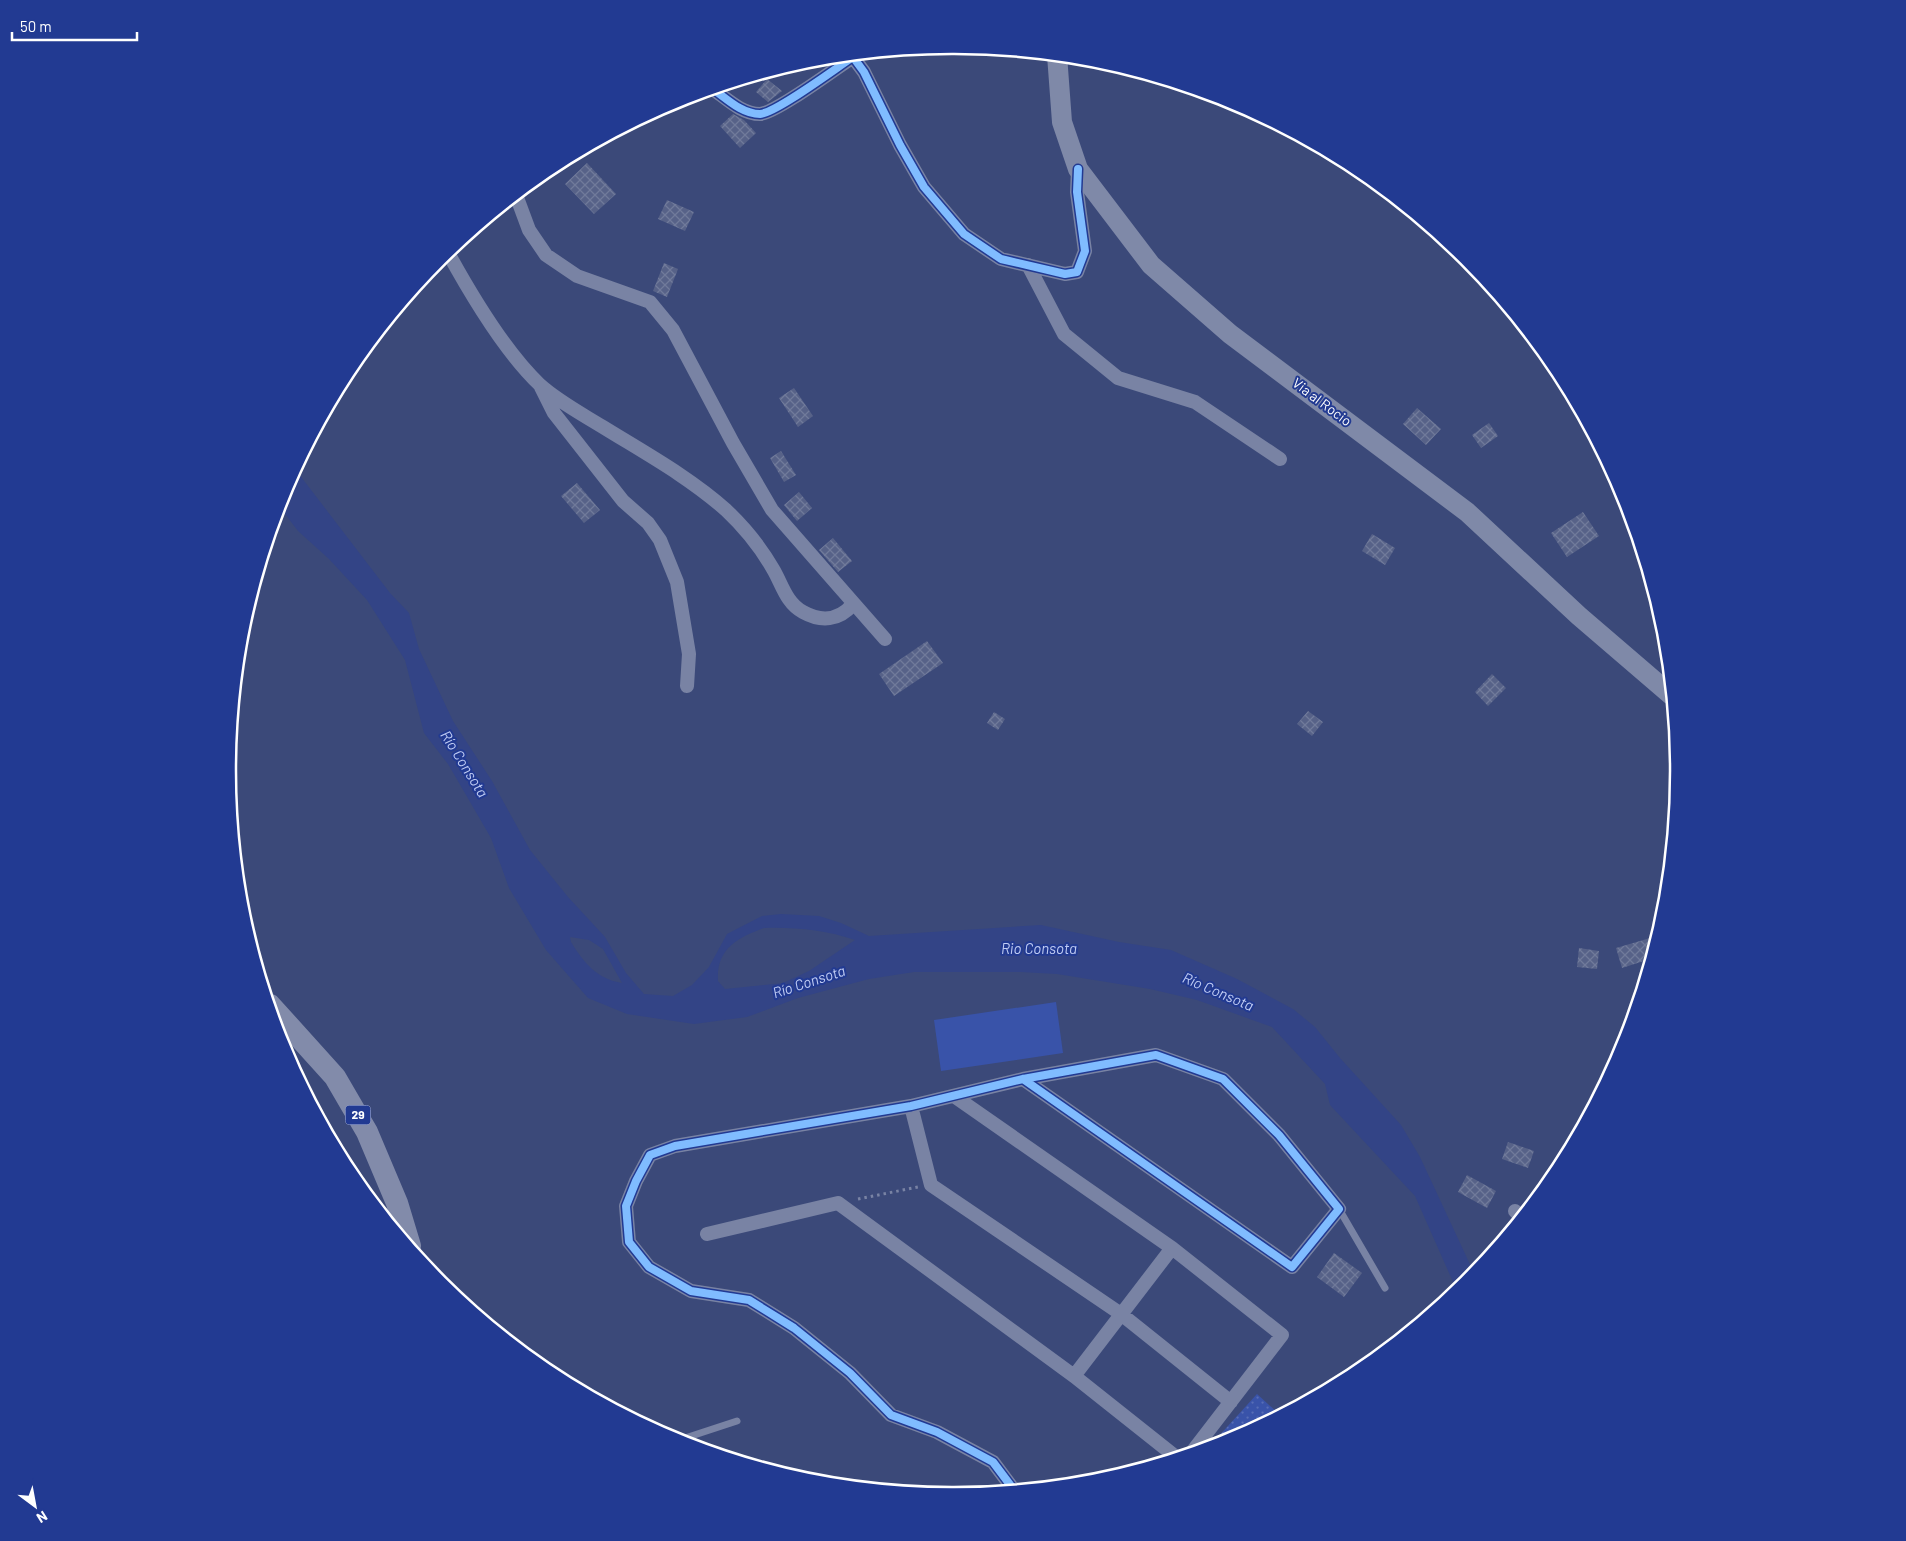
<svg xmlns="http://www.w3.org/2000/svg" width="1906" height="1541" font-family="Barlow,sans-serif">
<defs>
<pattern id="park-dots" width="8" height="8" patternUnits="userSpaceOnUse" patternTransform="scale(1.25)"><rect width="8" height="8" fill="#3953a9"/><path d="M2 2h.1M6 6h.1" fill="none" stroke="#576db6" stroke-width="1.8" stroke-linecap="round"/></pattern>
<pattern id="building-cross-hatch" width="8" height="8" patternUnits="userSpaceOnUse" patternTransform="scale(1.25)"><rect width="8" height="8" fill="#576288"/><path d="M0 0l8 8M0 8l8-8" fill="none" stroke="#707a9a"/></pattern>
</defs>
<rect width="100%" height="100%" fill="#3b4979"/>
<path fill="#3953a9" d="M 1056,1002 L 1063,1053 L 941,1071 L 934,1020 Z"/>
<path fill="url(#park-dots)" d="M 1257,1394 L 1280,1415 L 1230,1441 L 1208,1448 Z"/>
<path fill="#334486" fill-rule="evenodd" d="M 295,469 L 390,593 L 409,613 L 419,649 L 453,721 L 492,781 L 530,850 L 568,897 L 605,937 L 626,973 L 644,994 L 673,996 L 692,985 L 709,967 L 727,934 L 762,916 L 781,914 L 819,916 L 841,923 L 869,936 L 1041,925 L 1119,942 L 1171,950 L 1237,979 L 1293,1009 L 1315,1027 L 1340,1058 L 1401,1125 L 1420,1157 L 1474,1273 L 1457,1291 L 1415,1196 L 1330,1105 L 1325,1084 L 1272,1027 L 1197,1000 L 1150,989 L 1057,974 L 1021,972 L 914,972 L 869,979 L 798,998 L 747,1017 L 694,1024 L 627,1014 L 588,998 L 546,950 L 509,888 L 491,838 L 448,764 L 424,733 L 405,660 L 367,600 L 329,559 L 298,531 L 279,506 L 283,493 ZM 764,928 C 794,927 826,930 855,940 L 809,971 L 783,983 L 725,989 L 718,981 C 716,949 737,938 764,928 ZM 570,937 L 589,940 L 603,949 L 622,983 C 597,979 584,963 571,942 Z"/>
<path fill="url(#building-cross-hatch)" d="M 767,79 L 782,91 L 768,102 L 756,92 Z
M 733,114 L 744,120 L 756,133 L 740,148 L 720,126 Z
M 587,163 L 616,194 L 594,214 L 565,184 Z
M 667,200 L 694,212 L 685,231 L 658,219 Z
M 664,263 L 678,269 L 667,297 L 653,291 Z
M 794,388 L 813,416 L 798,427 L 779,398 Z
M 1417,408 L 1441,429 L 1426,445 L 1403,424 Z
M 1489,423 L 1498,436 L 1481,448 L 1472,435 Z
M 781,451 L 796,475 L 784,482 L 770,458 Z
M 577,483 L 600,510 L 584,523 L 561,496 Z
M 799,492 L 812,508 L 797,521 L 784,505 Z
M 1583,512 L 1599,536 L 1567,557 L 1551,533 Z
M 1372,534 L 1395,548 L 1385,565 L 1362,551 Z
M 833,538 L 852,561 L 838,572 L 819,550 Z
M 927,641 L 943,663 L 894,696 L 879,674 Z
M 1492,674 L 1506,688 L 1488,706 L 1475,692 Z
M 1308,711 L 1323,722 L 1312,736 L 1297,724 Z
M 994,712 L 1005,719 L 998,730 L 987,723 Z
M 1657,936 L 1650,959 L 1622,968 L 1616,948 Z
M 1579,948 L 1599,951 L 1597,969 L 1577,967 Z
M 1508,1142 L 1534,1151 L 1528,1168 L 1502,1159 Z
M 1467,1175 L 1496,1191 L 1487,1208 L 1458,1192 Z
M 1334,1253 L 1362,1273 L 1344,1297 L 1317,1277 Z"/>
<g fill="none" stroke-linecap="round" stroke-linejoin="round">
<path stroke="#7983a4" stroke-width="3" stroke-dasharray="2.5 4" stroke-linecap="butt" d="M 858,1199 L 918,1187"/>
<path stroke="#7983a4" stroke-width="7" d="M 1339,1209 L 1385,1288
M 676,1441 L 737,1421"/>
<path stroke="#7983a4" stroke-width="14" d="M 713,89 C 727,99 742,114 760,114 C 776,113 836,68 853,57 L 864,72 L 900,145 L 924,187 L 964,234 L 1001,259 L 1065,274 L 1077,272 L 1085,251 L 1077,192 L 1078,169
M 516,195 L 529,230 L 546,255 L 577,276 L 650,302 L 673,330 L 733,443 L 772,510 L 885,639
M 447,251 C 470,293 506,353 540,385 C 559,402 582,414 603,427 C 645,453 689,477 726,510 C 744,527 761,548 773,569 C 782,584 786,603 803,612 C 821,622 839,621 853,604
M 1028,265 L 1064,334 L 1118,378 L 1195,402 L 1280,459
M 541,387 L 554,413 L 623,501 L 648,523 L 660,540 L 677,582 L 689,654 L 687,686
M 954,1096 L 1172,1248 L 1282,1335 L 1192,1452
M 911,1106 L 931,1185 L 1121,1314 L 1231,1402
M 1515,1211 L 1521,1217
M 707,1234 L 838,1203 L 1074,1376 L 1176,1457
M 1074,1376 L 1172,1248
M 1014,1490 L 993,1462 L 937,1432 L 891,1415 L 850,1373 L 794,1328 L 749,1300 L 691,1291 L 649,1267 L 629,1242 L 626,1206 L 636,1181 L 650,1155 L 675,1146 L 911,1106 L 1023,1079 L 1156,1055 L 1223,1079 L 1279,1135 L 1339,1209 L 1292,1267 L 1023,1079"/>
<path stroke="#7f89a8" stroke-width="20" d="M 1057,55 L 1062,122 L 1078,169 L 1151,265 L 1230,334 L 1467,512 L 1579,616 L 1671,695"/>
<path stroke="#828baa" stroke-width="22" d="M 270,1005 L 335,1077 L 367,1132 L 397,1203 L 410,1246"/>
<g stroke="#223a92" stroke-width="11">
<path id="cycleway" d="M 713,89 C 727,99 742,114 760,114 C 776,113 836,68 853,57 L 864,72 L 900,145 L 924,187 L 964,234 L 1001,259 L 1065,274 L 1077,272 L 1085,251 L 1077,192 L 1078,169
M 1014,1490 L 993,1462 L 937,1432 L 891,1415 L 850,1373 L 794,1328 L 749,1300 L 691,1291 L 649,1267 L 629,1242 L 626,1206 L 636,1181 L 650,1155 L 675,1146 L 911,1106 L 1023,1079 L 1156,1055 L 1223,1079 L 1279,1135 L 1339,1209 L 1292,1267 L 1023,1079"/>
</g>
<use href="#cycleway" stroke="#80bcff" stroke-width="8"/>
</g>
<g text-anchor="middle" stroke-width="4" stroke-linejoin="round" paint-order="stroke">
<rect fill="#223a92" stroke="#bdc4de" stroke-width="1" x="345.5" y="1105.5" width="25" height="19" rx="4"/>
<g font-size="12" font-weight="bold" fill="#fff">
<text x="358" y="1119">29</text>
</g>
<g font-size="14" fill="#fff" stroke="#223a92">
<text transform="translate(1322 402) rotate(37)" y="5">Via al Rocio</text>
</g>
<g font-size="15" font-style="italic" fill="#c0ccf4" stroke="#223a92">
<text transform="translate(464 764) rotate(58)" y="5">Río Consota</text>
<text x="1039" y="954">Rio Consota</text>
<text transform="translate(809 982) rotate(-18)" y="5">Río Consota</text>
<text transform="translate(1218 992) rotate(23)" y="5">Río Consota</text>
</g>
</g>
<path d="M0 0H1906V1541H0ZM952 54H954A716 716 0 0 1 1670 770V771A716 716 0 0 1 954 1487H952A716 716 0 0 1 236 771V770A716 716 0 0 1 952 54Z" fill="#223a92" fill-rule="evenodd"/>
<path fill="none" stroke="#fff" stroke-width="2.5" d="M952 54H954A716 716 0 0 1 1670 770V771A716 716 0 0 1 954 1487H952A716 716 0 0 1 236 771V770A716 716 0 0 1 952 54Z"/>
<g transform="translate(35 1506) rotate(148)" stroke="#223a92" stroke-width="4" paint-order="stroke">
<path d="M0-4L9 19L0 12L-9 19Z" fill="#ffffff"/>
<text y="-8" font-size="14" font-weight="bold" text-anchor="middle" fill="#ffffff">N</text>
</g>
<path d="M12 32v8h125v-8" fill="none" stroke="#ffffff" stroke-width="2.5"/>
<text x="20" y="32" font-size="15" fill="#ffffff" stroke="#223a92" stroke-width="4" paint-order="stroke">50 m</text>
</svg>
